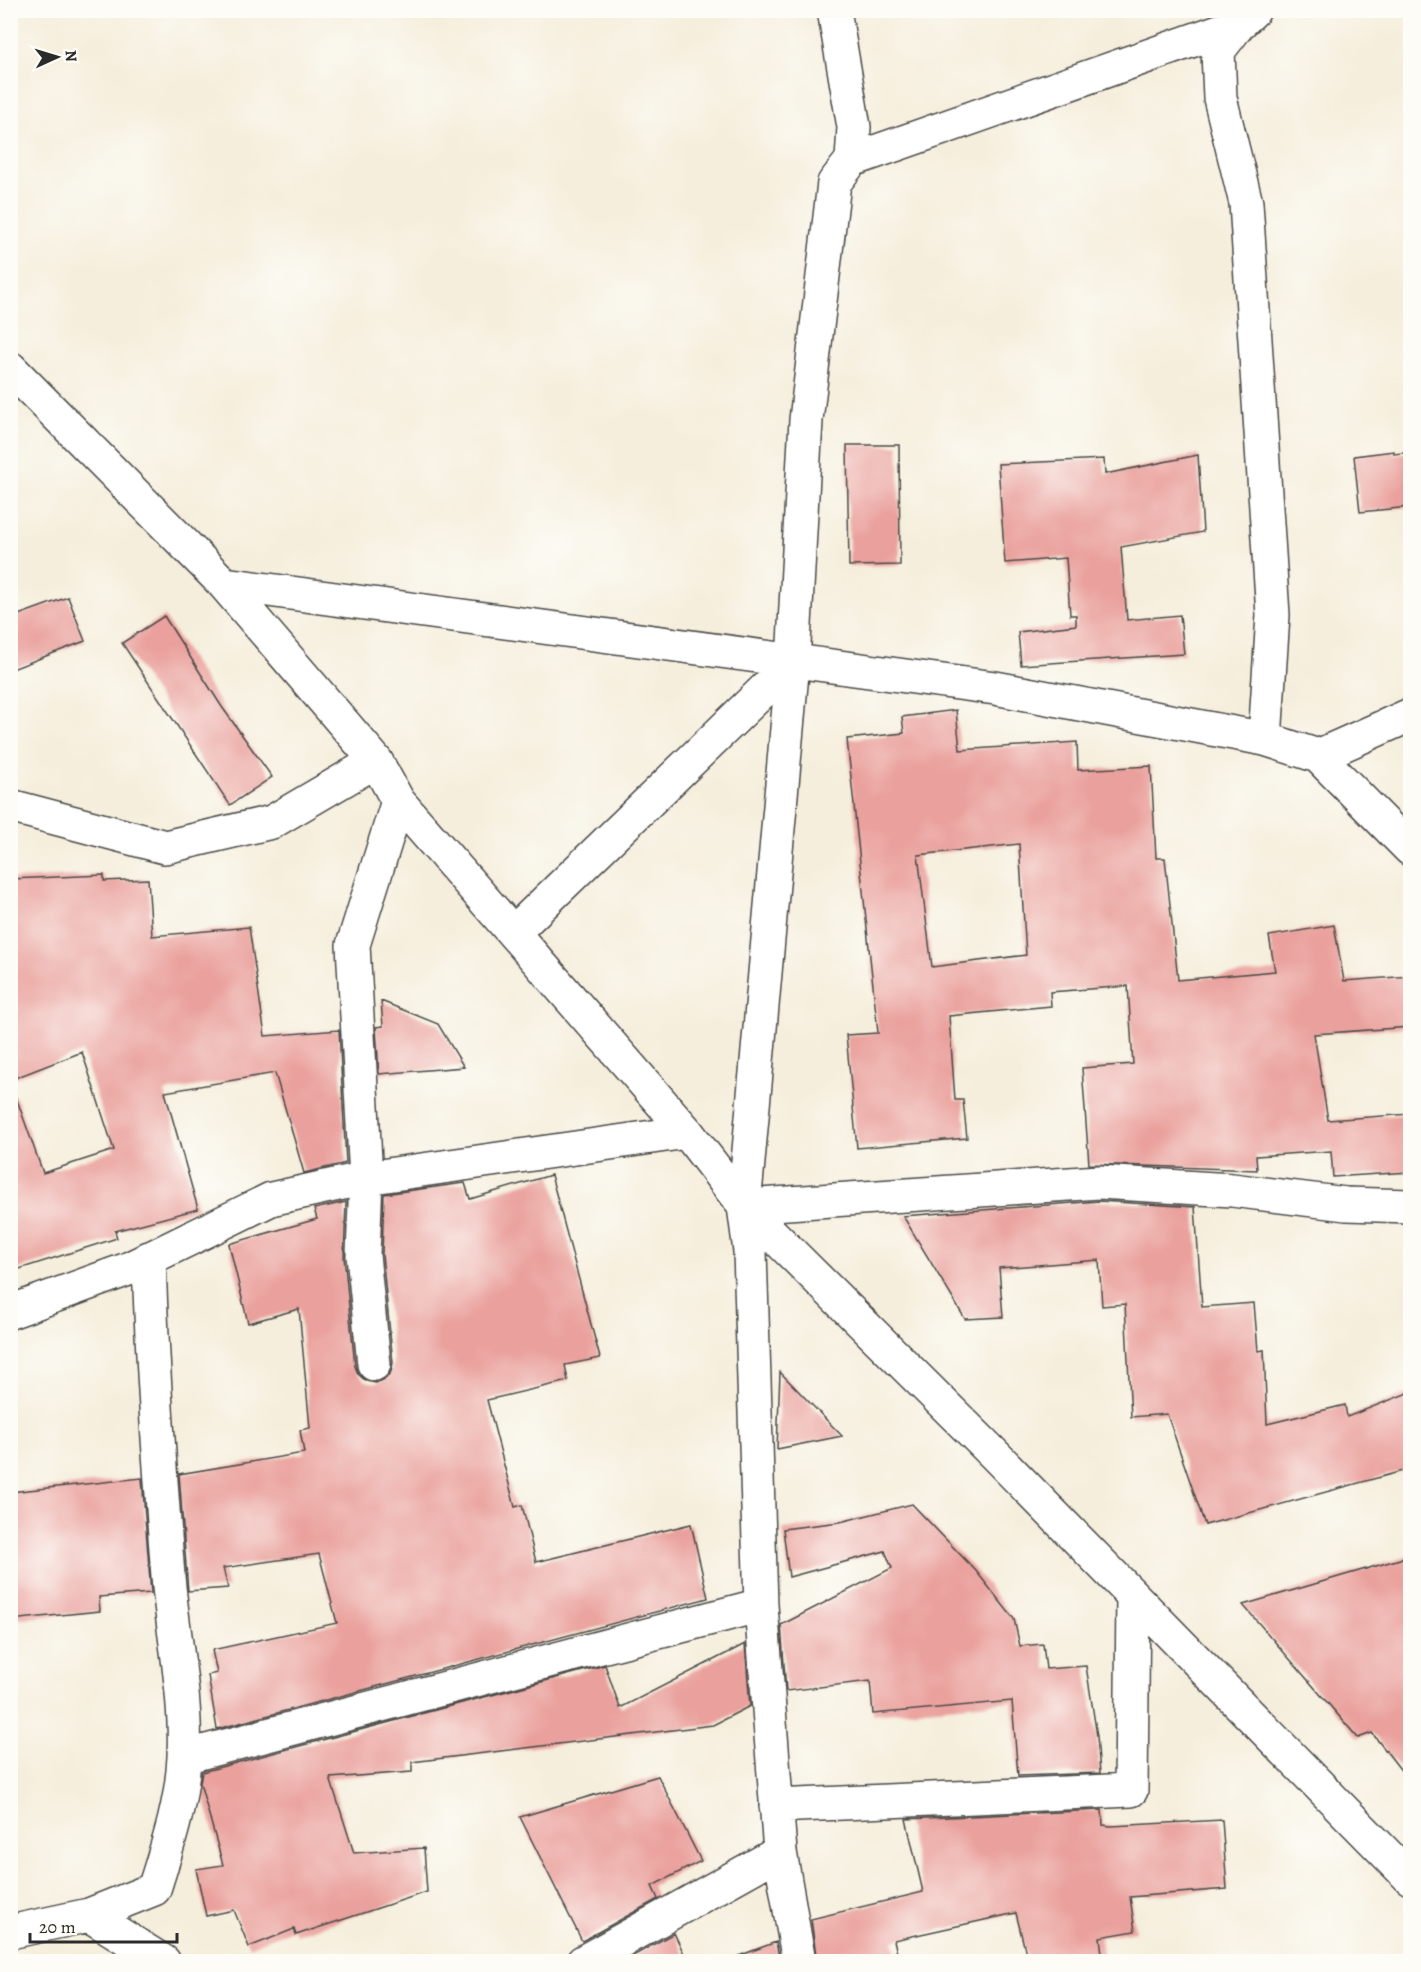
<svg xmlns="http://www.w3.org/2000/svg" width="1421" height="1972" font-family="Alegreya,serif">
<rect width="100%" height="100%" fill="#fdfcf7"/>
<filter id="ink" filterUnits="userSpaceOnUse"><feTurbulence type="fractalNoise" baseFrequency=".0167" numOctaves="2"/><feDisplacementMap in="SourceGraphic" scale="12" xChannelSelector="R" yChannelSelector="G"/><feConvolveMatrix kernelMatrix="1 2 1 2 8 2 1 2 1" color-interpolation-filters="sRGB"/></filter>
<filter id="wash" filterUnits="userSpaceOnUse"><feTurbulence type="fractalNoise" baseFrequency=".008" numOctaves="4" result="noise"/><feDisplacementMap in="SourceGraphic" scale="24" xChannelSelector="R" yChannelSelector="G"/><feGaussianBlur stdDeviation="1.35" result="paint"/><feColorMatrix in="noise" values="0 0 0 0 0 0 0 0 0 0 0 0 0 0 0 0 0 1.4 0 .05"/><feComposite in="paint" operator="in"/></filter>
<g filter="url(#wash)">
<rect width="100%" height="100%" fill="#f5eedc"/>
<g id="blocks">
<path fill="#eaa09c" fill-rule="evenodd" d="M 847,445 L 899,445 L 900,565 L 849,566 Z
M 1394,451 L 1394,454 L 1410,452 L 1410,507 L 1360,512 L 1354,456 Z
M 1198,455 L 1203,532 L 1121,547 L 1127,620 L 1180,615 L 1184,654 L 1021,665 L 1018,632 L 1076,625 L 1076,615 L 1070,615 L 1066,558 L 1005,563 L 998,464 L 1104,459 L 1105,474 Z
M 68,597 L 85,641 L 10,670 L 10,618 Z
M 164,616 L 222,707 L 272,777 L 230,805 L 122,643 Z
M 956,710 L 960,750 L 1077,742 L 1078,770 L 1151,766 L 1156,858 L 1165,858 L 1178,980 L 1275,971 L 1269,936 L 1334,925 L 1344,981 L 1410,976 L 1410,1027 L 1314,1034 L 1328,1120 L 1410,1114 L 1410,1172 L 1333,1177 L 1331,1151 L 1256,1156 L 1257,1170 L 1089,1164 L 1082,1068 L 1133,1064 L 1128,986 L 1050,992 L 1051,1006 L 949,1016 L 955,1100 L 963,1100 L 967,1138 L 857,1148 L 846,1035 L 878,1033 L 847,739 L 904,733 L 902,717 ZM 1019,844 L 1026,955 L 932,967 L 918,855 Z
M 104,875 L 104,881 L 148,879 L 152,936 L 249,927 L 265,1036 L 339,1030 L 346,1163 L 304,1173 L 275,1073 L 165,1092 L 198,1209 L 115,1231 L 117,1238 L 10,1272 L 10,1098 L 16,1097 L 43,1173 L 114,1150 L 82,1052 L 10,1080 L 10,879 Z
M 381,1001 L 438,1024 L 464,1067 L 379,1074 L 376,1027 L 383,1026 Z
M 551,1175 L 600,1358 L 565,1365 L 568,1381 L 487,1400 L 515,1507 L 522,1505 L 536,1562 L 691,1524 L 708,1598 L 217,1729 L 208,1675 L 217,1673 L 212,1650 L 337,1623 L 319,1554 L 223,1568 L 228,1588 L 188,1591 L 179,1474 L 304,1453 L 300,1430 L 310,1428 L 299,1309 L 248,1323 L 229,1244 L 317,1219 L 314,1209 L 346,1202 L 344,1257 L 355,1366 L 358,1374 L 366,1381 L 376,1383 L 385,1379 L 391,1372 L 393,1363 L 382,1254 L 384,1194 L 465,1183 L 470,1199 Z
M 1099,1201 L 1195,1207 L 1202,1307 L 1254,1303 L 1258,1351 L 1264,1350 L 1267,1424 L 1345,1405 L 1347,1417 L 1410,1392 L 1410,1469 L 1205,1525 L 1167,1414 L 1131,1417 L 1125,1304 L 1102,1306 L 1099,1260 L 999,1268 L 1003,1317 L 965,1319 L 903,1216 Z
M 780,1372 L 842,1436 L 777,1449 Z
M 142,1478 L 151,1593 L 99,1597 L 100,1611 L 10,1620 L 10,1492 Z
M 912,1504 L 976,1571 L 1014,1619 L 1020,1646 L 1043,1644 L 1046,1669 L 1086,1666 L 1097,1736 L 1100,1773 L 1018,1776 L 1012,1701 L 873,1714 L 870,1681 L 786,1691 L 781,1625 L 892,1568 L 885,1551 L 789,1577 L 783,1529 L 840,1522 Z
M 1410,1556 L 1410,1782 L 1372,1733 L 1358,1738 L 1243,1605 Z
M 745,1644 L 750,1706 L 713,1725 L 412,1762 L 412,1772 L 330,1778 L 354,1853 L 424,1848 L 427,1892 L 296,1935 L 294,1929 L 249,1947 L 234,1910 L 206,1916 L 196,1869 L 223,1865 L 200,1783 L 202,1772 L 605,1665 L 620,1708 Z
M 658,1776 L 701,1861 L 652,1886 L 658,1899 L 582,1941 L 520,1817 Z
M 1102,1810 L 1103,1825 L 1111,1826 L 1222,1820 L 1227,1889 L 1130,1897 L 1135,1931 L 1100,1937 L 1103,1962 L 1028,1962 L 1016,1913 L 894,1940 L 899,1962 L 817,1962 L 811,1919 L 923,1892 L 906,1819 Z
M 674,1933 L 688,1962 L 622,1962 Z
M 776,1942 L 780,1962 L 737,1962 L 736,1957 Z"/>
</g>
</g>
<g filter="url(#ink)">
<use href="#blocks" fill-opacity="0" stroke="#494846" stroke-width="1.5"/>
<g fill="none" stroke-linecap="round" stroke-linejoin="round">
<g stroke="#494846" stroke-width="36">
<path id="minor" d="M 1254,10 L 1239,24 L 1218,51 L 1220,98 L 1246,203 L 1273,615 L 1265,739
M 852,160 L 1239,24
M 10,368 L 224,584 L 376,761 L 398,801 L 687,1132 L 744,1206 L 994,1454 L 1410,1878
M 224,584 L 995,688 L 1265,739 L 1318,756 L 1410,849
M 1318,756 L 1410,715
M 10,806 L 165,847 L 272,822 L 376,761
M 515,931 L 793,662
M 744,1206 L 1099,1182 L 1232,1190 L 1346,1204 L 1410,1206
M 10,1312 L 128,1269 L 271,1199 L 366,1178 L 687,1132
M 374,1364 L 363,1255 L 366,1178 L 353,945 L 398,801
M 184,1757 L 761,1605
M 776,1806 L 1131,1790 L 1133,1596
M 89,1915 L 164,1962
M 10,1932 L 89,1915 L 154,1889 C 168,1845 182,1803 184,1757 C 187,1696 173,1636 168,1576 C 160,1470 152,1364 149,1258
M 583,1962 L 780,1852
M 799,1962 L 780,1852 L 761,1605 L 750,1251 L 744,1206 L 793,662 L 806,420 L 834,183 L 852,160 L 854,127 L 834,10"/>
</g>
<use href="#minor" stroke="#fff" stroke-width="33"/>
</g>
</g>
<rect width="1421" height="1972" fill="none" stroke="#fdfcf7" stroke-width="36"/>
<g transform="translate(57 57) rotate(86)" stroke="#fdfcf7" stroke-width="4.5" paint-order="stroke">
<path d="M0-4.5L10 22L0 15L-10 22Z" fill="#2b2b2b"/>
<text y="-9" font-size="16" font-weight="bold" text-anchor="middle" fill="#2b2b2b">N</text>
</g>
<path d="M30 1933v9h147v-9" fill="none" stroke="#2b2b2b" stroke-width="3"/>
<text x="39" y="1933" font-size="18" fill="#2b2b2b" stroke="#fdfcf7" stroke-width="4.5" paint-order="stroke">20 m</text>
</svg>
